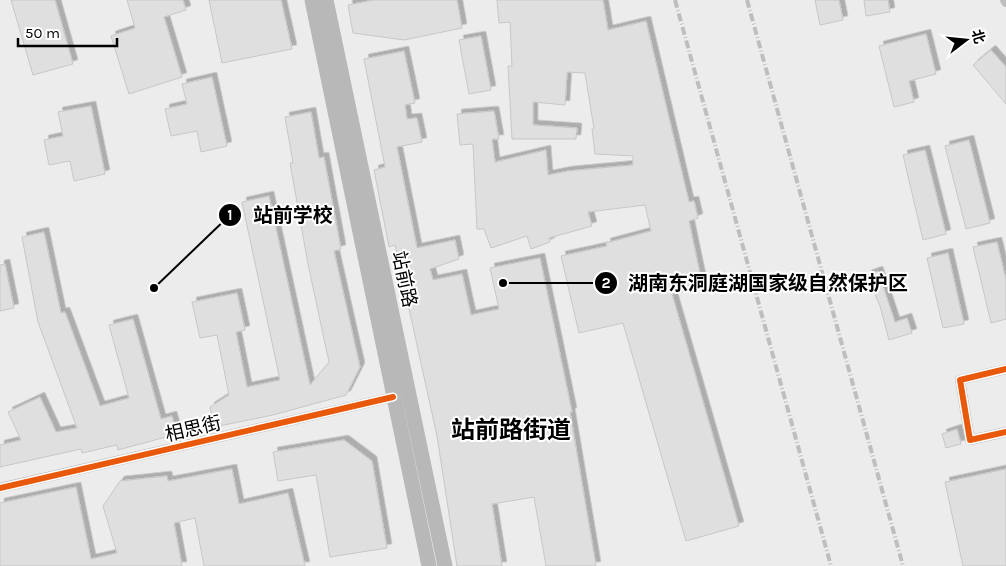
<svg xmlns="http://www.w3.org/2000/svg" width="1006" height="566" font-family="Karla,'Noto Sans SC',sans-serif">
<defs>
<filter id="shadow"><feDropShadow dx="4.5" dy="-4.5" stdDeviation="0" flood-color="#0004"/></filter>
</defs>
<rect width="100%" height="100%" fill="#fff"/>
<path fill="#ececec" d="M 0,0 L 1006,0 L 1006,566 L 0,566 Z"/>
<path fill="#dfdfdf" stroke="#c7c7c7" filter="url(#shadow)" d="M 11,0 L 55,0 L 73,64 L 33,75 Z
M 127,0 L 183,0 L 186,10 L 164,17 L 182,77 L 129,94 L 111,36 L 135,28 Z
M 209,0 L 281,0 L 292,49 L 222,63 Z
M 374,0 L 457,0 L 462,28 L 404,40 L 353,33 L 348,5 Z
M 497,0 L 603,0 L 608,30 L 646,21 L 689,202 L 694,201 L 698,218 L 689,221 L 703,288 L 672,294 L 739,526 L 686,541 L 623,323 L 579,333 L 561,256 L 607,246 L 606,243 L 651,231 L 645,205 L 588,212 L 592,226 L 549,238 L 550,242 L 531,249 L 527,236 L 491,248 L 484,229 L 477,229 L 473,144 L 460,145 L 457,114 L 494,111 L 499,139 L 492,139 L 495,162 L 546,150 L 548,175 L 568,171 L 633,165 L 633,156 L 595,154 L 592,129 L 594,129 L 585,73 L 567,72 L 565,105 L 533,102 L 533,125 L 577,128 L 576,139 L 512,139 L 508,66 L 512,66 L 510,22 L 499,23 Z
M 815,0 L 839,0 L 843,20 L 820,25 Z
M 864,0 L 888,0 L 890,12 L 866,16 Z
M 926,34 L 936,74 L 909,81 L 914,102 L 894,107 L 879,46 Z
M 481,36 L 491,90 L 469,94 L 459,40 Z
M 991,50 L 1006,67 L 1006,104 L 973,65 Z
M 404,51 L 415,103 L 405,105 L 407,119 L 417,118 L 422,142 L 397,147 L 417,248 L 455,240 L 459,259 L 430,269 L 433,280 L 462,274 L 471,315 L 499,309 L 490,268 L 540,258 L 572,412 L 570,412 L 596,566 L 546,566 L 534,497 L 492,504 L 502,566 L 457,566 L 437,436 L 395,245 L 389,247 L 374,170 L 385,167 L 364,59 Z
M 212,77 L 227,146 L 201,152 L 197,131 L 171,136 L 165,109 L 187,104 L 182,84 Z
M 91,106 L 105,174 L 74,181 L 70,161 L 49,165 L 44,140 L 63,136 L 58,112 Z
M 311,112 L 319,158 L 324,157 L 341,249 L 334,251 L 360,367 L 346,395 L 273,415 L 214,427 L 210,407 L 229,395 L 217,335 L 200,338 L 192,302 L 237,293 L 245,330 L 236,332 L 247,387 L 280,380 L 242,202 L 269,196 L 310,385 L 329,362 L 308,264 L 290,163 L 293,163 L 285,117 Z
M 969,140 L 990,223 L 966,229 L 945,146 Z
M 925,150 L 946,234 L 923,240 L 903,155 Z
M 44,232 L 61,313 L 65,312 L 100,406 L 129,398 L 109,325 L 133,319 L 161,419 L 172,416 L 177,434 L 118,450 L 117,445 L 82,453 L 81,449 L 0,467 L 0,445 L 21,440 L 8,412 L 40,397 L 56,432 L 77,428 L 38,322 L 22,237 Z
M 997,242 L 1006,280 L 1006,319 L 991,323 L 973,247 Z
M 948,253 L 964,324 L 943,328 L 927,258 Z
M 5,264 L 14,308 L 0,311 L 0,265 Z
M 878,271 L 895,322 L 907,318 L 912,333 L 889,340 L 880,306 L 867,275 Z
M 957,429 L 961,444 L 946,448 L 942,434 Z
M 344,440 L 372,461 L 387,548 L 330,557 L 316,475 L 278,481 L 273,452 Z
M 232,469 L 239,504 L 288,493 L 305,566 L 204,566 L 195,518 L 174,523 L 182,566 L 0,566 L 0,503 L 76,487 L 91,559 L 117,553 L 103,506 L 120,481 L 167,476 L 168,481 Z
M 1006,469 L 1006,566 L 963,566 L 945,482 Z"/>
<g fill="none" stroke-linecap="round" stroke-linejoin="round">
<path stroke="#bebebe" stroke-width="10" d="M 1005,0 L 1006,2
M 1006,369 L 960,380 L 970,440 L 1006,432
M 0,488 L 393,397"/>
<path stroke="#b8b8b8" stroke-width="15" d="M 312,0 L 429,566
M 326,0 L 445,566"/>
<path stroke="#bebebe" stroke-width="4" stroke-dasharray="8 2.5 1 2.5" stroke-linecap="butt" d="M 675,0 L 831,566
M 747,0 L 903,566"/>
<g stroke="#fff" stroke-width="9">
<path id="cycleway" d="M 1006,369 L 960,380 L 970,440 L 1006,432
M 0,488 L 393,397"/>
</g>
<use href="#cycleway" stroke="#e8590c" stroke-width="6"/>
</g>
<g text-anchor="middle" stroke-width="4" stroke-linejoin="round" paint-order="stroke">
<g font-size="19" fill="#000" stroke="#fff">
<text transform="translate(405 279) rotate(78)" y="7">站前路</text>
<text transform="translate(193 428) rotate(-13)" y="7">相思街</text>
</g>
<g font-size="24" font-weight="bold" fill="#000" stroke="#fff">
<text x="511" y="438">站前路街道</text>
</g>
</g>
<path fill="none" stroke="#000" stroke-width="2" d="M154 288L230 215M503 283L606 283"/>
<g fill="#000" stroke="#fff" stroke-width="2">
<circle cx="154" cy="288" r="5"/>
<circle cx="503" cy="283" r="5"/>
<circle cx="230" cy="215" r="12"/>
<circle cx="606" cy="283" r="12"/>
</g>
<g font-size="15" text-anchor="middle" font-weight="bold" fill="#fff">
<text x="230" y="220">1</text>
<text x="606" y="288">2</text>
</g>
<g font-size="20" text-anchor="middle" font-weight="bold" fill="#000" stroke="#fff" stroke-width="4" stroke-linejoin="round" paint-order="stroke">
<text x="293" y="222">站前学校</text>
<text x="768" y="290">湖南东洞庭湖国家级自然保护区</text>
</g>
<g transform="translate(966 40) rotate(74)" stroke="#ffffff" stroke-width="4" paint-order="stroke">
<path d="M0-4L9 19L0 12L-9 19Z" fill="#000000"/>
<text y="-8" font-size="14" font-weight="bold" text-anchor="middle" fill="#000000">北</text>
</g>
<path d="M18 38v8h99v-8" fill="none" stroke="#000000" stroke-width="2.5"/>
<text x="25" y="38" font-size="15" fill="#000000" stroke="#ffffff" stroke-width="4" paint-order="stroke">50 m</text>
</svg>
